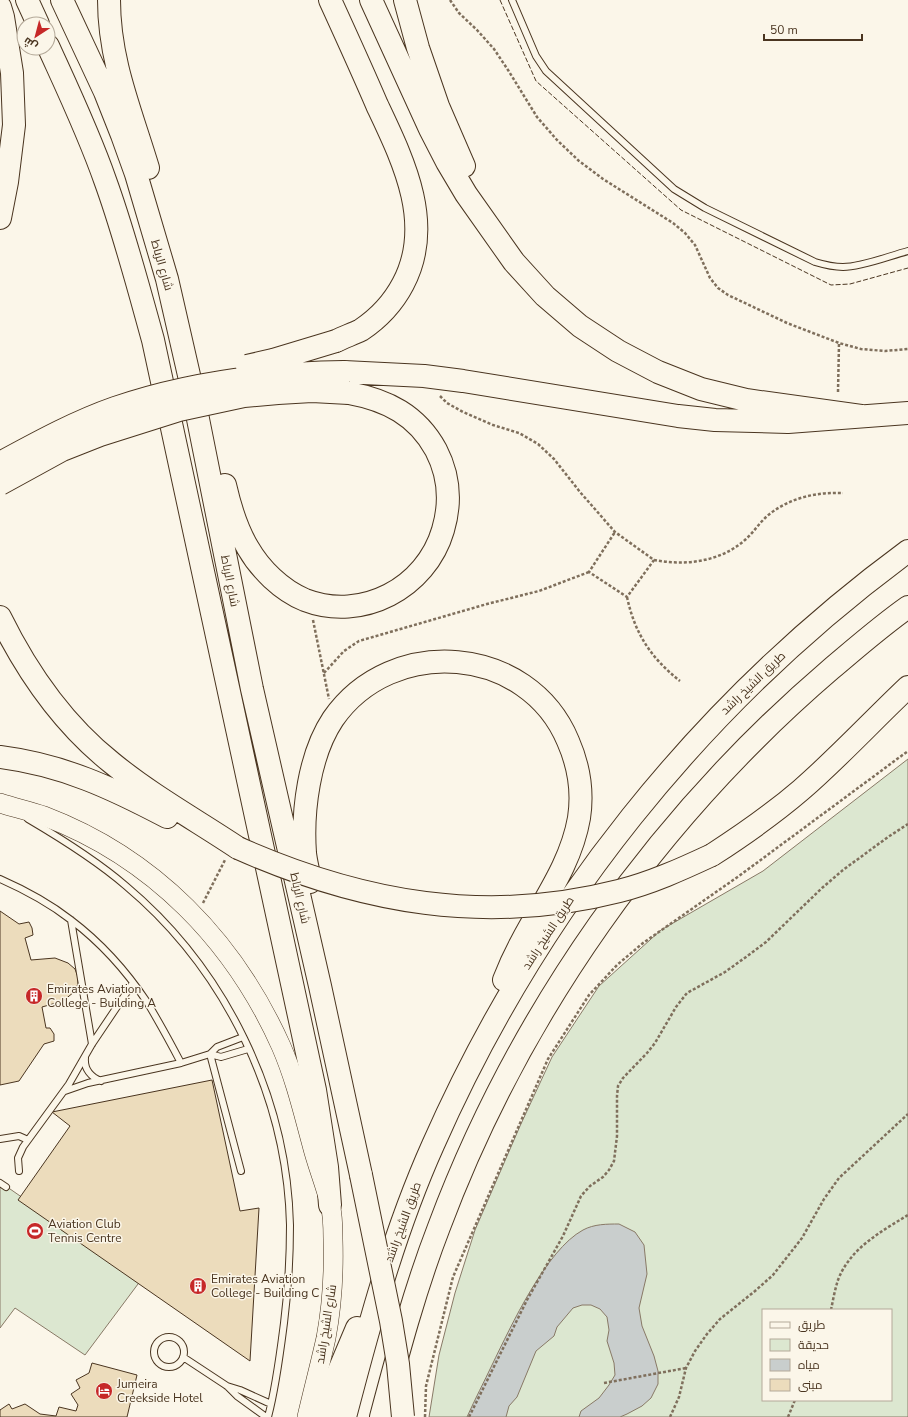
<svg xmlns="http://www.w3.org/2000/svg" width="908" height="1417" font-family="'Nunito Sans',Cairo,sans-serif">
<rect width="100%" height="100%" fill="#fbf6e9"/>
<path fill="#dce7d0" stroke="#887966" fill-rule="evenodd" d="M 908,759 L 908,1417 L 429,1417 L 439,1355 L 455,1293 L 475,1230 L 520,1126 L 552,1057 L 599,986 L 661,930 L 763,871 ZM 763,1310 L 891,1310 L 891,1400 L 763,1400 Z
M 0,1182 L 141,1280 L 85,1355 L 15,1308 L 0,1328 Z"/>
<path fill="#c9cecd" stroke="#887966" d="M 619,1224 L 635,1232 L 644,1245 L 647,1274 L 639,1308 L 642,1326 L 654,1356 L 658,1371 L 658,1384 L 651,1398 L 642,1406 L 627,1414 L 620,1417 L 579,1417 L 581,1411 L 599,1398 L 609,1385 L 615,1375 L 614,1363 L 607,1341 L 609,1330 L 607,1317 L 600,1309 L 591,1305 L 582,1305 L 573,1308 L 557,1327 L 554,1336 L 536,1351 L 517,1397 L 509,1406 L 506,1417 L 467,1417 C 475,1399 484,1382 492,1365 C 511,1326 546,1250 583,1230 C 594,1224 607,1224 619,1224 Z"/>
<path fill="#ecdcbc" stroke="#4a3520" d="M 0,911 L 19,924 L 29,922 L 32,928 L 33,935 L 25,938 L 31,960 L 55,958 L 68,963 L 75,969 L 78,977 L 78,984 L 74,992 L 63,1001 L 42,1007 L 46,1028 L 50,1028 L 54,1034 L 54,1041 L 44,1044 L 19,1081 L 0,1085 Z
M 212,1080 L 240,1211 L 259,1208 L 250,1361 L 18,1200 L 70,1126 L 52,1112 Z
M 92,1363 L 137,1375 L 127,1417 L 0,1417 L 0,1410 L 9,1404 L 12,1409 L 25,1404 L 40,1414 L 56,1416 L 59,1407 L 76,1411 L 78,1405 L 71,1394 L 80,1388 L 76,1380 L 89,1373 Z"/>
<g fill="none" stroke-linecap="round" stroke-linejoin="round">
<g stroke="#4a3520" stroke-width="8">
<path id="lane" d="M 512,0 L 536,56 L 546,71 L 674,189 L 705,208 L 815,262 C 825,265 833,267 843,267 C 862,267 889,256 908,251
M 28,819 C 62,839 96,860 126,886 C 225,969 287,1096 290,1225 C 290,1258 288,1291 284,1323 C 280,1354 276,1387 268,1417
M 0,879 C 25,890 49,903 71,920 C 100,942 127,972 147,1002 C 159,1022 170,1042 181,1063
M 71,920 L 92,1044
M 210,1054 L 241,1171
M 210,1054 L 221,1057 L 248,1049
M 85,1058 C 84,1069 91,1077 101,1081
M 65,1091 L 88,1083 L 181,1063 L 210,1054 L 217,1047 L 243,1037
M 0,1139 L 19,1136 L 28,1140
M 19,1171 L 18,1158 L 23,1147 L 69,1084 L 92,1044 L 133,983
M 0,1183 L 6,1187
M154 1352a15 15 0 1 1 30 0a15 15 0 1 1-30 0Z
M 183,1357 L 227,1386 L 237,1396 L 266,1417
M 227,1386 L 240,1390 L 271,1404"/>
</g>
<g stroke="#4a3520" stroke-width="20">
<path id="primary" d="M 0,803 C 15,808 30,811 44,816 C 154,858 234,941 281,1046 C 295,1078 303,1112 312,1145 C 317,1165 325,1184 330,1204 C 333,1215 333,1228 333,1239 C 334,1272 332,1306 326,1338 C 320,1365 313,1391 307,1417"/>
</g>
<g stroke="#4a3520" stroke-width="24">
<path id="highway" d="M 27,0 L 38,24
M 62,0 L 105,92 L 122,135 L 136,174 L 167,279 L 191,384 L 252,689 L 320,986 L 361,1175
M 109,0 C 109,61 131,111 148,168
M 330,0 C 346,35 362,70 377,105 C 403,160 435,224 403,284 C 393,303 379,318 361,330 C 353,334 344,337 336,341
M 371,0 L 430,129 L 447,162 L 466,194 L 514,262 L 545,296 L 580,326 L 618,351 L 658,372 L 701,389 L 746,400 L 861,416
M 405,0 L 418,48 L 438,106 L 464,166
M 0,7 L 3,17 L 12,73 L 14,125 L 7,182 L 0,218
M 48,46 C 68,90 89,134 105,180 C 124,232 138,286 153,340 L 315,1090 L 327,1167 L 330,1205
M 344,372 L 424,376 L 463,381 L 678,416 L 715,420 L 788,422 L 908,413
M 225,485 C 230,507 236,528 248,548 C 260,569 281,590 305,600 C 362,622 426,588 443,530 C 451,503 449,475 436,450 C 417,415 387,400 349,393
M 0,617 C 27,672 63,724 112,763 C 151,795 196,820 238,848
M 0,757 C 63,765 112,788 167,817
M 712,855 C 743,835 773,814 801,790 C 838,758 872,721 908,687
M 310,882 C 309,872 306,863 305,853 C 302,811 309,755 333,719 C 392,634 528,645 568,741 C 579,766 583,792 579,818 C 571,864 543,901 522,941 C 515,954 509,967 504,980
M 323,1417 L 335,1380 L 357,1328
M 345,1417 C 369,1325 394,1232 433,1145 C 537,909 700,704 908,551
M 381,1417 C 398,1353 415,1289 439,1227 C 519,1013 657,818 831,669 C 856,648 881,626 908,607"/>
</g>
<path stroke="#7f6f5c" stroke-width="2.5" stroke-dasharray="3 2" stroke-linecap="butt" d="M 450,0 L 459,13 L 477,30 L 494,49 L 508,70 L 537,117 L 557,140 L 579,161 L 603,179 L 673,223 L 685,233 L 695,245 L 710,278 L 718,288 L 728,295 L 787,323 L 839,343 L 861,349 L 885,351 L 908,349
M 838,392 L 839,343
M 440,396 L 447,403 L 463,412 L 493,425 L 519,433 L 538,444 L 554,459 L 580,492 L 615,532 L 654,560 L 627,597 L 589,572 L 615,532
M 654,560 C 685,566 721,562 746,539 C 755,531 761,520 771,513 C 792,497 818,492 843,493
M 627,597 C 635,634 651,658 680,681
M 313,620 L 329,699
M 324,673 L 344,651 L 359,641 L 487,604 L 539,591 L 589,572
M 203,903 L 225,860
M 831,1310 C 833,1300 835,1289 838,1280 C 850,1248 882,1231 908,1215
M 604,1383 L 686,1368
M 425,1417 L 426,1386 L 453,1277 L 548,1059 L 589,995 L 617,965 L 643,943 L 739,876 L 908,751
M 469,1417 L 527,1300 L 563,1236 L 581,1196 L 590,1186 L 603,1177 L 609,1170 L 614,1161 L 617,1136 L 617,1096 L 618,1086 L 623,1078 L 647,1053 L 655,1043 L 676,1007 L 687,993 L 725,972 L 746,957 L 766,942 L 822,888 L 843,870 L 888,837 L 908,824
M 670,1417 L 679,1397 L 686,1368 L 695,1351 L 707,1334 L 720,1319 L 755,1291 L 773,1275 L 802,1238 L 824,1199 L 839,1178 L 908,1114
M 788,1417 L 795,1400"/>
<use href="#lane" stroke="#fbf6e9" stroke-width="6"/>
<use href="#primary" stroke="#fbf6e9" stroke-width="19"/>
<use href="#highway" stroke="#fbf6e9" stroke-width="22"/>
<g stroke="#4a3520" stroke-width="24" stroke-linecap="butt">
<path id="highway-bridge" d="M 247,366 L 273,360 L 336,341
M 0,463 C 37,443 75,422 115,408 C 188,383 267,373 344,372
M 0,484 L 62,450 L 100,435 L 179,410 L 244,396 L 278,393 L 312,391 L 349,393
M 238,848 C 362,903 486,925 619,891 C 651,883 682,869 712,855
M 361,1175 L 391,1321 L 398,1364 L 403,1417"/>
</g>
<use href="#highway-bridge" stroke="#fbf6e9" stroke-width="22"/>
<path stroke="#4a3520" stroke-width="1" stroke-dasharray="5 2" stroke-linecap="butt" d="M 500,0 L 536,81 L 681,210 L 831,285 L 850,284 L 908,268"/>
</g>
<defs>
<g id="building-disc" transform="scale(0.9)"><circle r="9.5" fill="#c62828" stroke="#fbf6e9"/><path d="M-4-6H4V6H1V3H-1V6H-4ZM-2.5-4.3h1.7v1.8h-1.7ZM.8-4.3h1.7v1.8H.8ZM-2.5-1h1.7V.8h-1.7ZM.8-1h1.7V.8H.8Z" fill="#fff"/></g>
<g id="stadium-disc" transform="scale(0.9)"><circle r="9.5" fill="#c62828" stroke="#fbf6e9"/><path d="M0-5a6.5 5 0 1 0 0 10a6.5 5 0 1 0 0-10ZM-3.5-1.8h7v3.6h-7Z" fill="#fff"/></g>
<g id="hotel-disc" transform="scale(0.9)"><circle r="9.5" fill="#c62828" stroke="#fbf6e9"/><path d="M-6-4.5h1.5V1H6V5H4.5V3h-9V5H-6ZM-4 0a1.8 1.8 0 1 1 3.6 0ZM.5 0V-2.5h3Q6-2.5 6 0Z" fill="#fff"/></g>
</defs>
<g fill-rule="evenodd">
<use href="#building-disc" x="34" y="996"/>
<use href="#stadium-disc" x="35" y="1231"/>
<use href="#building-disc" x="198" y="1286"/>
<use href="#hotel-disc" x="104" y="1391"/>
</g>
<g text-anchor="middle" stroke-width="3" stroke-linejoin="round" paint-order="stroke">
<g font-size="12" fill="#4a3520" stroke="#fbf6e9">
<text transform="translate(162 265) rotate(74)" y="4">شارع الرباط</text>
<text transform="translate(230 581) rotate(79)" y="4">شارع الرباط</text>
<text transform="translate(753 683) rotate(-44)" y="4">طريق الشيخ راشد</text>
<text transform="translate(300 898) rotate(77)" y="4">شارع الرباط</text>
<text transform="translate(548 933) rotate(-57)" y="4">طريق الشيخ راشد</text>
<text transform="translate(403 1222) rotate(-70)" y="4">طريق الشيخ راشد</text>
<text transform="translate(326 1324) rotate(-81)" y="4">شارع الشيخ راشد</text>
</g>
<g font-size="12" fill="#4a3520" stroke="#fbf6e9" text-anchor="start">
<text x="47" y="993">Emirates Aviation<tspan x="47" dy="14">College - Building A</tspan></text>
<text x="48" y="1228">Aviation Club<tspan x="48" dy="14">Tennis Centre</tspan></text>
<text x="211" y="1283">Emirates Aviation<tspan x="211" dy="14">College - Building C</tspan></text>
<text x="117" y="1388">Jumeira<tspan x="117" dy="14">Creekside Hotel</tspan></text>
</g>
</g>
<rect x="762" y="1309" width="130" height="92" fill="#fbf6e9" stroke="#b4a999"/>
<rect x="770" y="1322" width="20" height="6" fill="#fbf6e9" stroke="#b4a999"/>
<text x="798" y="1329" font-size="12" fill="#4a3520">طريق</text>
<rect x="770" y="1339" width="20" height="12" fill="#dce7d0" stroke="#b4a999"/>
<text x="798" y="1349" font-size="12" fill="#4a3520">حديقة</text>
<rect x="770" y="1359" width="20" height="12" fill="#c9cecd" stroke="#b4a999"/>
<text x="798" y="1369" font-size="12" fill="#4a3520">مياه</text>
<rect x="770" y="1379" width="20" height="12" fill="#ecdcbc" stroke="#b4a999"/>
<text x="798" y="1389" font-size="12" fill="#4a3520">مبنى</text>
<g transform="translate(36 36) rotate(216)"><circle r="19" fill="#fbf6e9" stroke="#b4a999"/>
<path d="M0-3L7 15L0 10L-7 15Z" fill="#c62828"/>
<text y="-6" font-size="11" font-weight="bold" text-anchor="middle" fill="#4a3520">ش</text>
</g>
<path d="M764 34v6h98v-6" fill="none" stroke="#4a3520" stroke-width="2"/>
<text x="770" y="34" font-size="12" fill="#4a3520" stroke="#fbf6e9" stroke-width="3" paint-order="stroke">50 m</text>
</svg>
